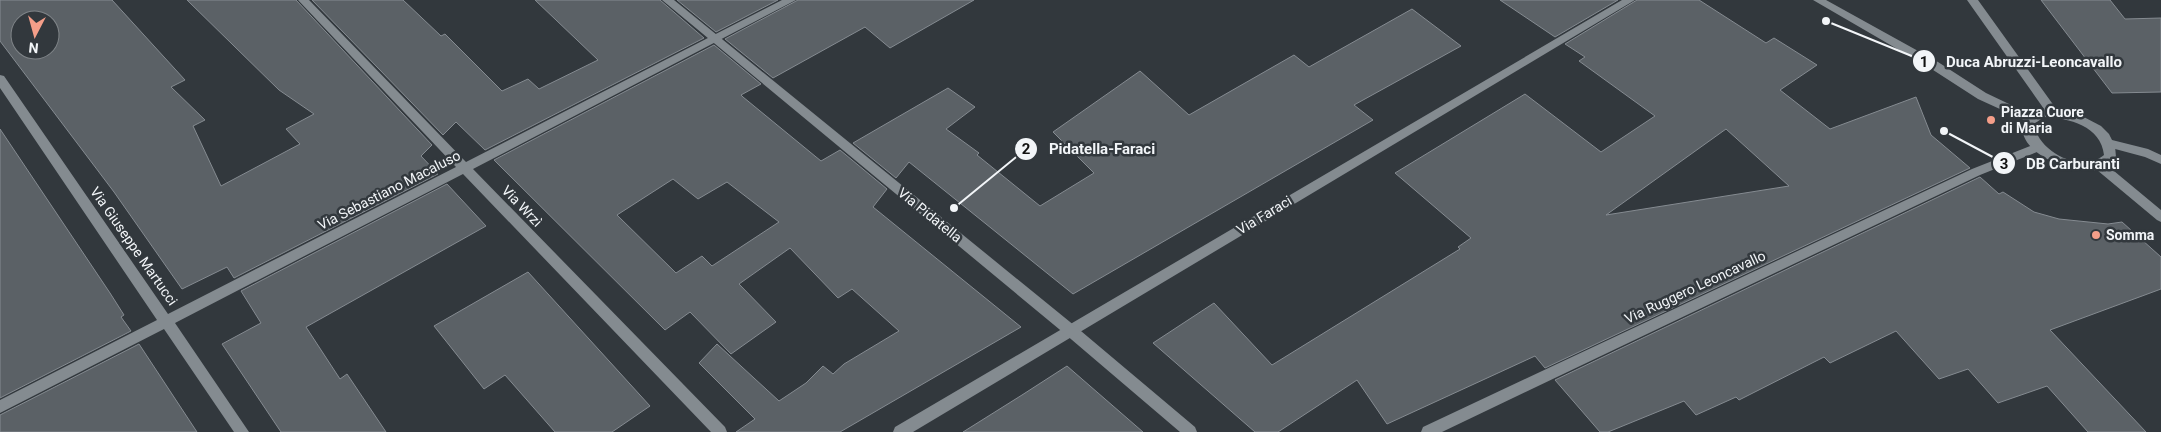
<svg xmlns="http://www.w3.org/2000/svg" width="2161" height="432" font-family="Roboto,sans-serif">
<rect width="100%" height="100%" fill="#32383d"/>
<path fill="#5b6166" stroke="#858b91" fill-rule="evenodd" d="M 0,0 L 112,0 L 185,80 L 171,87 L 205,120 L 193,126 L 221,186 L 300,144 L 286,129 L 314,114 L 279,90 L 187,0 L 296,0 L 432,145 L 421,156 L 438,174 L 234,278 L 227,267 L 182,289 L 114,192 L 0,41 ZM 20,20 L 50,20 L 50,50 L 20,50 Z
M 312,0 L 403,0 L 441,36 L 445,34 L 502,91 L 528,79 L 539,89 L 598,60 L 535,0 L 660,0 L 704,38 L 485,150 L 456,122 L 443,135 Z
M 677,0 L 778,0 L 716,32 Z
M 798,0 L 974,0 L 890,48 L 865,27 L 773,78 L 725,39 Z
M 1500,0 L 1618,0 L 1555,37 Z
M 1637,0 L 1699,0 L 1766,43 L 1774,38 L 1817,65 L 1780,90 L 1830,129 L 1916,97 L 1931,135 L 1970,168 L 1545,368 L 1535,356 L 1387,424 L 1357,380 L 1278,432 L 1255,432 L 1153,343 L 1214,303 L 1272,365 L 1460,249 L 1458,247 L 1471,238 L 1395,173 L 1525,94 L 1601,152 L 1655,116 L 1579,61 L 1585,57 L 1565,44 ZM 1726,129 L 1789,186 L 1606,215 Z
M 2041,0 L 2110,0 L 2125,19 L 2161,18 L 2161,92 L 2112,93 Z
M 1412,9 L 1461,46 L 1354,105 L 1373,120 L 1073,294 L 909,162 L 896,178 L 853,143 L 948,88 L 975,107 L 946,129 L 979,153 L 977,155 L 1040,206 L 1094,173 L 1053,132 L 1140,71 L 1189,115 L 1294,55 L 1309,67 Z
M 714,45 L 761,84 L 741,95 L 743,97 L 821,161 L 840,150 L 887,189 L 873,207 L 1021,327 L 840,432 L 736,432 L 755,419 L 699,363 L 717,344 L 779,401 L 806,383 L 823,366 L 833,374 L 844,364 L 899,331 L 852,289 L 838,298 L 790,248 L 739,284 L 776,322 L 731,354 L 690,312 L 665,330 L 494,160 ZM 673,179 L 698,199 L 727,182 L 779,222 L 712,266 L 702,256 L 676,273 L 617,215 Z
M 0,129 L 110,293 L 124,315 L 121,317 L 131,331 L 0,398 Z
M 1980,177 L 1999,194 L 2003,192 L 2034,212 L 2059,219 L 2108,224 L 2122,222 L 2161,257 L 2161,289 L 2050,330 L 2146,432 L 2088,432 L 2047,386 L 1998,403 L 1968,369 L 1939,379 L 1896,331 L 1830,363 L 1824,357 L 1739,400 L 1736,397 L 1696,415 L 1684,401 L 1608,432 L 1600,432 L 1555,380 Z
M 447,184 L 486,226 L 306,327 L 340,379 L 347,374 L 386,432 L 281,432 L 222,344 L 261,323 L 241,291 Z
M 528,272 L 650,406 L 612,432 L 555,432 L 505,375 L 484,389 L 434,326 Z
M 139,344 L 197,432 L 0,432 L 0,415 Z
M 1067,366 L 1143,432 L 963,432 L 1022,395 Z"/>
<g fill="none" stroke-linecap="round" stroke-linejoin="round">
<path fill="#848b90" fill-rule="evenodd" d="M 298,0 L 309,0 L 466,162 L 782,0 L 796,0 L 473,169 L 725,427 L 727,432 L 711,432 L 463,174 L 175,323 L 249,432 L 234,432 L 164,329 L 0,413 L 0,400 L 157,320 L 0,88 L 0,75 L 4,76 L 168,314 L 456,167 Z
M 1622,0 L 1635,0 L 913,432 L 893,432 L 895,427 Z
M 2108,139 L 2148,149 L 2161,155 L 2161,164 L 2145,157 L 2104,146 L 2102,143 Z
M 2038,143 L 2044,147 L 2042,150 L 1980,175 L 1442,432 L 1421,432 L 1423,427 L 1972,169 Z"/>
<path fill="#848b90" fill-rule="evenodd" d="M 662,0 L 674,0 L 1075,326 L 1195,427 L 1197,432 L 1180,432 L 1065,334 Z
M 1813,0 L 1826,0 L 1938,62 L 1986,93 L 2030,114 L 2044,109 L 1967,0 L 1978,0 L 2057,110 L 2080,115 L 2101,126 L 2109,134 L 2115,146 L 2116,157 L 2108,166 L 2161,210 L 2161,222 L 2157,220 L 2097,170 C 2073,175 2012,152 2024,120 L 1978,99 L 1930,68 ZM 2044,117 C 2069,118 2101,126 2104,155 C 2081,174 2038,152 2034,124 Z"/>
</g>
<g fill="#f49e89" stroke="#32383d" stroke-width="2">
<circle cx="1991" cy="120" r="5"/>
<circle cx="2096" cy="235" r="5"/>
</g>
<g text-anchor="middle" stroke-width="5" stroke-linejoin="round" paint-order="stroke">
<g font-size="14" font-weight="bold" fill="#f2f5f8" stroke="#32383d" text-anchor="start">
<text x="2001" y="117">Piazza Cuore<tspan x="2001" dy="16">di Maria</tspan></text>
<text x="2106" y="240">Somma</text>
</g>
<g font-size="14" fill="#f2f5f8" stroke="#32383d">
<text transform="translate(389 190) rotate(-27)" y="5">Via Sebastiano Macaluso</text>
<text transform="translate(522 206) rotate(46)" y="5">Via Wrzì</text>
<text transform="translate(930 215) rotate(39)" y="5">Via Pidatella</text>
<text transform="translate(1264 215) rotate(-31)" y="5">Via Faraci</text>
<text transform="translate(134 246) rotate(55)" y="5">Via Giuseppe Martucci</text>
<text transform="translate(1695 287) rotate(-25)" y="5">Via Ruggero Leoncavallo</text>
</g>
</g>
<path fill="none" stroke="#f2f5f8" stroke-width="2" d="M1826 21L1924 61M954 208L1026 149M1944 131L2004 163"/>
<g fill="#f2f5f8" stroke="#32383d" stroke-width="2">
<circle cx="1826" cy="21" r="5"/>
<circle cx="954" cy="208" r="5"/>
<circle cx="1944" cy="131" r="5"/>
<circle cx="1924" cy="61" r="12"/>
<circle cx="1026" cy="149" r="12"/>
<circle cx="2004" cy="163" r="12"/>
</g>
<g font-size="15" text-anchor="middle" font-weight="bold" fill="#111">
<text x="1924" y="67">1</text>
<text x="1026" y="154">2</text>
<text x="2004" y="169">3</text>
</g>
<g font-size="15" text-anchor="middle" font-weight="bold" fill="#f2f5f8" stroke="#32383d" stroke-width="5" stroke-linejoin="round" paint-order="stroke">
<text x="2034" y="67">Duca Abruzzi-Leoncavallo</text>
<text x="1102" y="154">Pidatella-Faraci</text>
<text x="2073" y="169">DB Carburanti</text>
</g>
<g transform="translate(35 35) rotate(186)"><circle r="24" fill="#32383d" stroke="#7f8488"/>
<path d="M0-4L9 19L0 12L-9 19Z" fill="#f49e89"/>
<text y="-8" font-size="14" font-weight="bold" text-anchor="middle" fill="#f2f5f8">N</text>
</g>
</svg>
